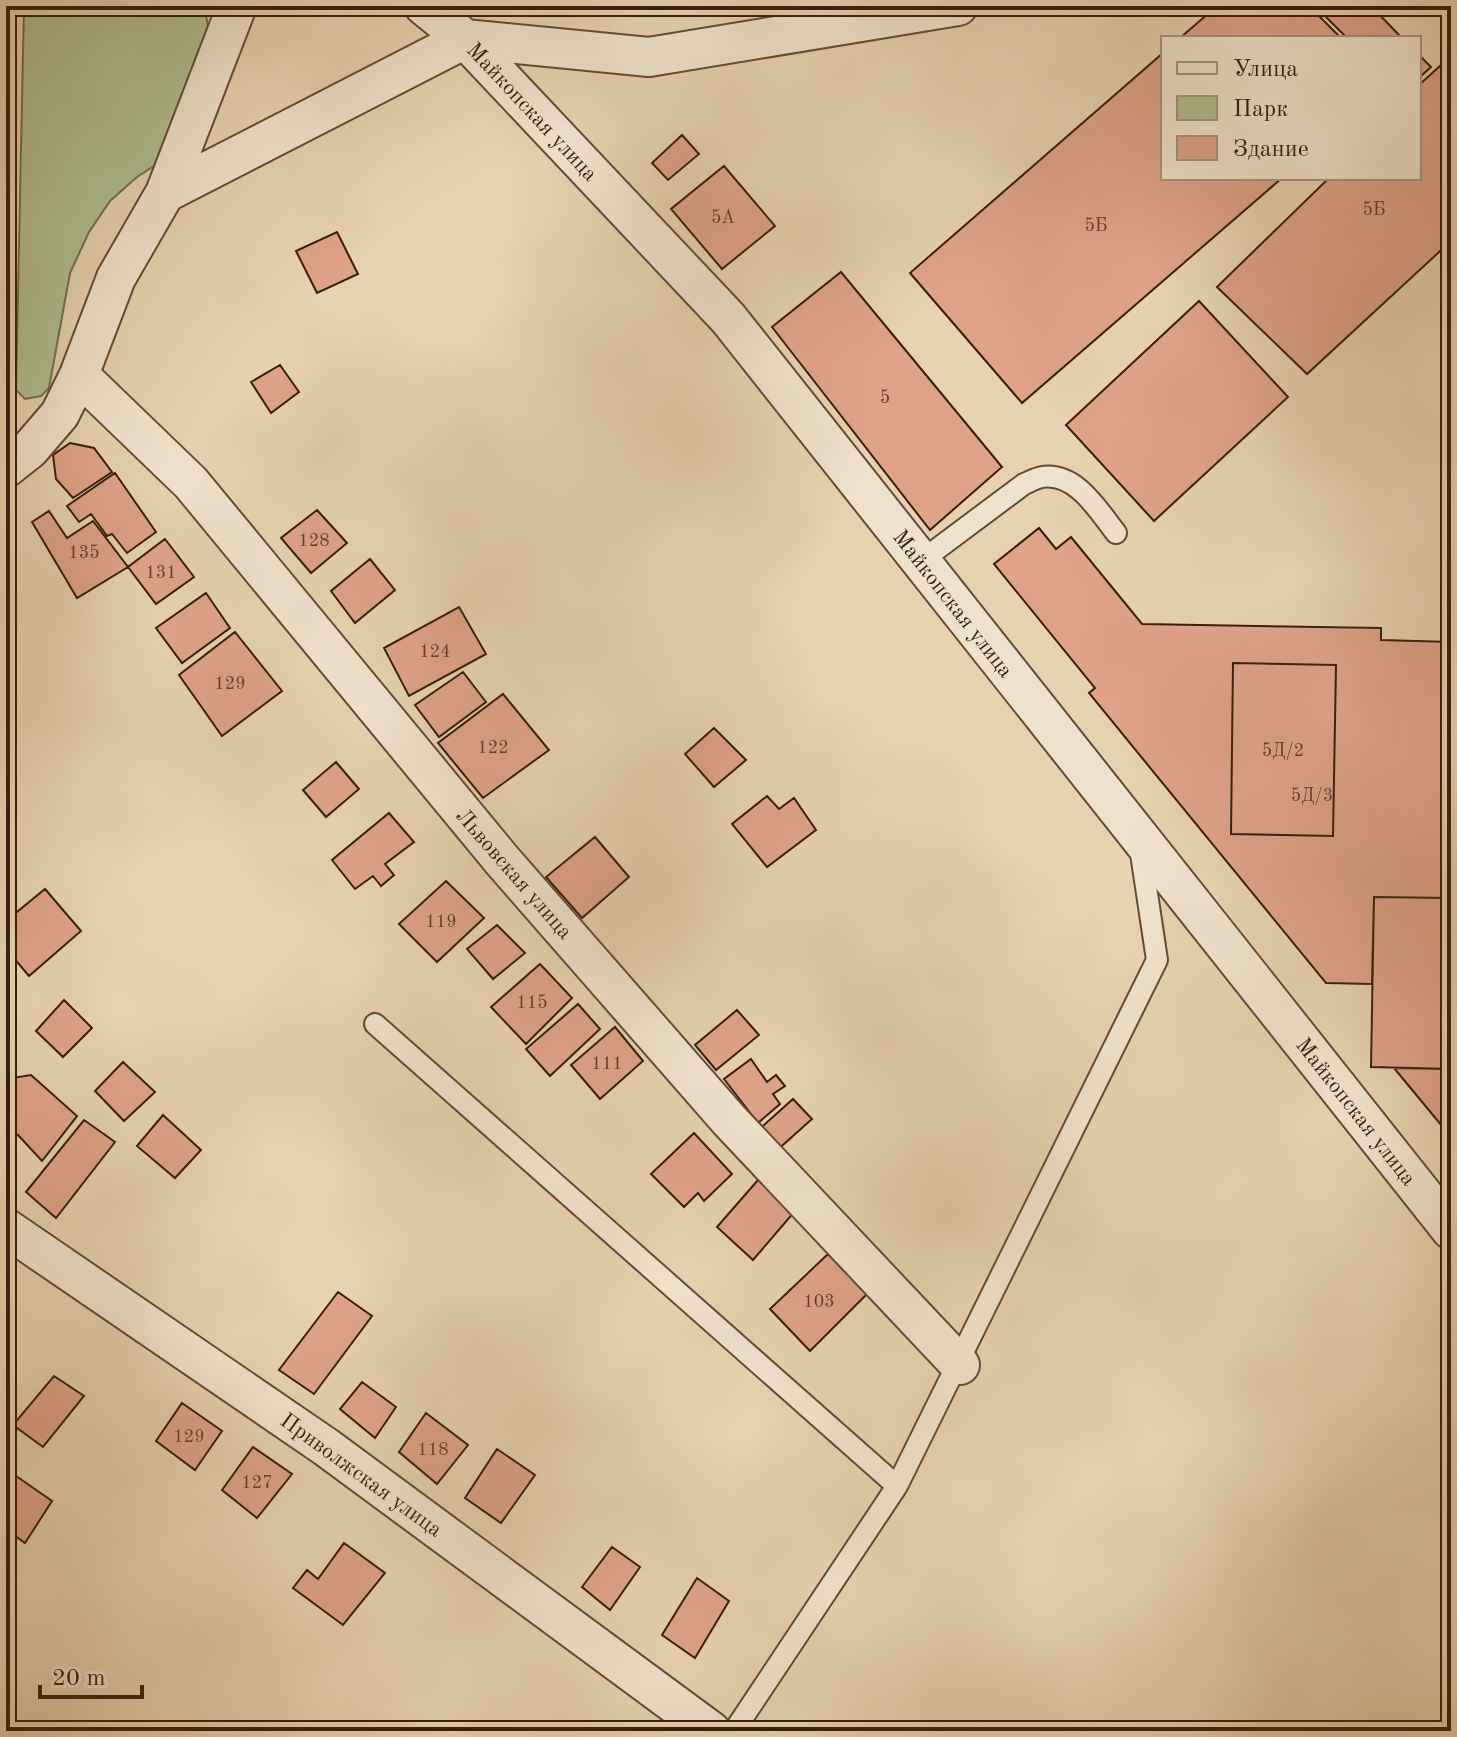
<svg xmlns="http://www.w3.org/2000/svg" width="1457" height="1737" font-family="'Old Standard TT',serif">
<rect width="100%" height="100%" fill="#e6d2b0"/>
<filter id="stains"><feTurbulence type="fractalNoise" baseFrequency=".0025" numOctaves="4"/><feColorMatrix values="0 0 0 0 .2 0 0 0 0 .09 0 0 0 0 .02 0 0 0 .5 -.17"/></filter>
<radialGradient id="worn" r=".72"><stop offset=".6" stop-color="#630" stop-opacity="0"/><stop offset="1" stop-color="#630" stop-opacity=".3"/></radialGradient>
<path fill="#b0bd90" stroke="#746e50" stroke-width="2" d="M 24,6 L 204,6 L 209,31 L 163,160 L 137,177 L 110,201 L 89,232 L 70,273 L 49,388 L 41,396 L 25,399 L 16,390 Z"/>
<path fill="#dfa289" stroke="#381e10" stroke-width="2" d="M 1217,6 L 1309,6 L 1341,38 L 1180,38 Z
M 1323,6 L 1371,6 L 1402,38 L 1347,38 L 1319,10 Z
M 1163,53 L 1163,178 L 1282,178 L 1022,403 L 910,273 Z
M 1419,55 L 1431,67 L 1419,78 Z
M 1451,56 L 1451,241 L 1307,374 L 1217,287 L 1329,178 L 1419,178 L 1419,85 Z
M 682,135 L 699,154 L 668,180 L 652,163 Z
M 724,166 L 775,226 L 722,269 L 671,209 Z
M 337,232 L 358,274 L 317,293 L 296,251 Z
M 841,272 L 1002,467 L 930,530 L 772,327 Z
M 1199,301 L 1288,397 L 1154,521 L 1066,425 Z
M 280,365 L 299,392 L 271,413 L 251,382 Z
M 70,443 L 94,448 L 112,472 L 73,498 L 56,479 L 53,455 Z
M 115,473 L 156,532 L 127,553 L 112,534 L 107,536 L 91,514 L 79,522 L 67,506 Z
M 317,510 L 347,543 L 311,573 L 281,538 Z
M 49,511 L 67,538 L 93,521 L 128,567 L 77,598 L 32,522 Z
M 1039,528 L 1056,549 L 1071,537 L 1142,624 L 1381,628 L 1381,640 L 1451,642 L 1451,898 L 1374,897 L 1372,984 L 1326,983 L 1089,693 L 1095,688 L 994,564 Z
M 165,539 L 194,577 L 156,604 L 128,567 Z
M 370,559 L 395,590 L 355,623 L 331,591 Z
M 206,593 L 230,628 L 182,663 L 156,628 Z
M 459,607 L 486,654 L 409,696 L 384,648 Z
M 235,632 L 282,691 L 222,736 L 179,675 Z
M 1233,663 L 1336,665 L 1333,836 L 1231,834 Z
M 463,672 L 486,702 L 439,737 L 415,705 Z
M 503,694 L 549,750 L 483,798 L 438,743 Z
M 714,728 L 746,760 L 714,787 L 685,754 Z
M 336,762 L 359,789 L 326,817 L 303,790 Z
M 767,796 L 779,809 L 794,798 L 816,830 L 767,867 L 732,824 Z
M 389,813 L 414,842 L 385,864 L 394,875 L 381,886 L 373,876 L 355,889 L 332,860 Z
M 595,837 L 629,877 L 582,918 L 546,877 Z
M 446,881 L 484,918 L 437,962 L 399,924 Z
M 45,889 L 81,931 L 29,976 L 6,949 L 6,921 Z
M 1374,897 L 1451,898 L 1451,1069 L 1371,1067 Z
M 497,925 L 525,953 L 493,979 L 467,949 Z
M 540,964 L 572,998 L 526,1044 L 491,1007 Z
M 64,1000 L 92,1028 L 63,1057 L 36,1031 Z
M 578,1004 L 600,1029 L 550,1076 L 526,1049 Z
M 737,1010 L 759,1035 L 716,1070 L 695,1045 Z
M 615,1027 L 643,1061 L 600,1099 L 571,1065 Z
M 751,1059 L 767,1082 L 776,1075 L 785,1086 L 773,1094 L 780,1104 L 758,1123 L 724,1079 Z
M 123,1062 L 155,1092 L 124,1121 L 95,1091 Z
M 1394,1068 L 1451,1069 L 1451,1119 L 1442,1126 Z
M 31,1075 L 77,1116 L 42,1161 L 18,1135 L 6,1132 L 6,1079 Z
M 793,1099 L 812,1119 L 774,1153 L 755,1133 Z
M 163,1115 L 201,1150 L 175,1178 L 137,1146 Z
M 84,1120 L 115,1142 L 56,1218 L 26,1192 Z
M 694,1133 L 732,1174 L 704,1201 L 698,1193 L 684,1207 L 651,1174 Z
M 758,1180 L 795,1211 L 753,1260 L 717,1227 Z
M 828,1254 L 867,1294 L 810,1351 L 770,1309 Z
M 338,1292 L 372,1316 L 314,1394 L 279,1370 Z
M 54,1376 L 84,1396 L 43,1447 L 13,1425 Z
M 362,1382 L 396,1407 L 375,1438 L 340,1409 Z
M 182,1403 L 222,1431 L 195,1470 L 156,1441 Z
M 426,1413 L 468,1445 L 437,1484 L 399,1452 Z
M 253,1447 L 292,1474 L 257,1518 L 222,1490 Z
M 497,1449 L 535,1475 L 501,1523 L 465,1498 Z
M 6,1469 L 52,1501 L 25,1543 L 6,1529 Z
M 344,1543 L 385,1573 L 343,1625 L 293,1588 L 307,1570 L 318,1579 Z
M 612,1547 L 640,1567 L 610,1610 L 582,1587 Z
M 697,1578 L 729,1601 L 695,1658 L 662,1635 Z"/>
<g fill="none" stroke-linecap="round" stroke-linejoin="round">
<g stroke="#644b38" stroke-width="24">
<path id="service" d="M 921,561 L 1024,484 C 1029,482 1036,478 1042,477 C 1076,472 1098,510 1116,533
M 375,1024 L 897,1486
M 734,1731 L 897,1486 L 1157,960 L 1140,847"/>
</g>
<g stroke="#644b38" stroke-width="42">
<path id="minor" d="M 424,6 L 465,39 L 728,318 L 1451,1230
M 165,193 L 465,39 L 649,57 L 958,6
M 79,375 L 191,483 L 501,859 L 729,1120 L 960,1365
M 6,468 L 30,449 L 60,414 L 79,375 L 116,278 L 165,193 L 237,6
M 6,1228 L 326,1447 L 711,1731"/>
</g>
<use href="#service" stroke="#efe2cc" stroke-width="20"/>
<use href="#minor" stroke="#efe2cc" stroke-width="38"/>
</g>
<g text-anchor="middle" stroke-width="6" stroke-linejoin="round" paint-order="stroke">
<g font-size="18" fill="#623f2e">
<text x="1374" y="215">5Б</text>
<text x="723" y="223">5А</text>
<text x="1096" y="231">5Б</text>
<text x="885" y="403">5</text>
<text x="314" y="546">128</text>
<text x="84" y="558">135</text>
<text x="161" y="578">131</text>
<text x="435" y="657">124</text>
<text x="230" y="689">129</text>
<text x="493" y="753">122</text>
<text x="1283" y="756">5Д/2</text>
<text x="1312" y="801">5Д/3</text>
<text x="441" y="927">119</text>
<text x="532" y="1008">115</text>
<text x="607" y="1069">111</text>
<text x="819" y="1307">103</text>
<text x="189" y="1442">129</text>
<text x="433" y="1455">118</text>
<text x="257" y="1488">127</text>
</g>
<g font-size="22" fill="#381e10" stroke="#efe2cc">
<text transform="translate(533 111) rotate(47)" y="8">Майкопская улица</text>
<text transform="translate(954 603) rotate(52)" y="8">Майкопская улица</text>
<text transform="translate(515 873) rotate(49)" y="8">Львовская улица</text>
<text transform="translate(1357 1111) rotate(52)" y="8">Майкопская улица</text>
<text transform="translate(362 1474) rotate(36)" y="8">Приволжская улица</text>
</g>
</g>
<rect width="1457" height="1737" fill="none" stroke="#e6d2b0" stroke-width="32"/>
<rect x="8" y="8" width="1441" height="1721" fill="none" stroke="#381e10" stroke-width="4"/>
<rect x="16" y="16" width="1425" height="1705" fill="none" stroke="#381e10" stroke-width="2"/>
<rect x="1161" y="36" width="260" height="144" fill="#efe2cc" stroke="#a69481" stroke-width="2"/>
<rect x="1177" y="62" width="40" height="12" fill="#efe2cc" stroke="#a69481" stroke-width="2"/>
<text x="1233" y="76" font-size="24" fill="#381e10">Улица</text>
<rect x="1177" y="96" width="40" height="24" fill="#b0bd90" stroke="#a69481" stroke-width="2"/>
<text x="1233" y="116" font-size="24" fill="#381e10">Парк</text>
<rect x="1177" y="136" width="40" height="24" fill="#dfa289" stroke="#a69481" stroke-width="2"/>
<text x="1233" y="156" font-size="24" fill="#381e10">Здание</text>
<path d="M40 1685v12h102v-12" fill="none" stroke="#381e10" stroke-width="4"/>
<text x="52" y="1685" font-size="24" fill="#381e10" stroke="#efe2cc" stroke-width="6" paint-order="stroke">20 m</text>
<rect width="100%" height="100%" filter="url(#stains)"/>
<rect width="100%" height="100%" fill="url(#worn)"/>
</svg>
